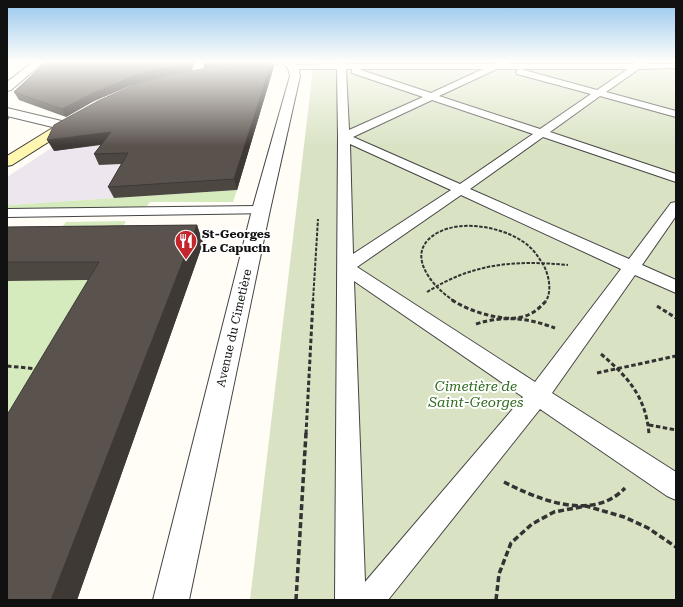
<svg xmlns="http://www.w3.org/2000/svg" width="683" height="607" font-family="'Roboto Serif',serif">
<rect width="100%" height="100%" fill="#fffdf5"/>
<path fill="#eee6ef" d="M 231,131 L 253,135 L 237,190 L 7,205 L 7,177 L 56,145 Z"/>
<path fill="#d5ebbd" d="M 237,190 L 233,202 L 150,202 L 147,206 L 140,208 L 7,209 L 8,205 Z
M 126,221 L 120,233 L 7,491 L 7,281 L 55,236 L 66,222 Z"/>
<path fill="#d9e3c4" d="M 314,61 L 676,61 L 676,600 L 250,600 Z"/>
<g fill="none" stroke-linecap="round" stroke-linejoin="round">
<g stroke="#444" stroke-width="2">
<path id="lane" d="M 337,61 L 345,61 L 345,64 L 494,64 L 500,61 L 511,61 L 507,64 L 635,64 L 638,61 L 648,61 L 646,64 L 676,64 L 676,68 L 639,69 L 606,92 L 676,111 L 676,117 L 600,96 L 550,132 L 676,174 L 676,182 L 543,137 L 470,189 L 629,259 L 671,203 L 676,202 L 676,216 L 642,265 L 676,280 L 676,293 L 635,275 L 552,393 L 676,472 L 676,500 L 667,496 L 540,409 L 388,600 L 335,600 L 338,137 L 337,69 L 294,69 L 290,67 L 294,65 L 337,64 ZM 346,69 L 352,69 L 352,73 L 423,97 L 349,130 ZM 358,69 L 483,69 L 431,93 ZM 497,69 L 628,69 L 597,90 L 520,69 L 517,70 L 516,72 L 517,74 L 591,94 L 540,129 L 439,96 ZM 432,100 L 533,134 L 460,184 L 353,137 ZM 350,144 L 451,190 L 353,254 ZM 461,195 L 621,269 L 535,382 L 357,267 ZM 354,281 L 523,397 L 365,582 Z
M 261,206 L 266,207 L 268,210 L 266,213 L 7,217 L 7,209 Z"/>
</g>
<g stroke="#444" stroke-width="2">
<path id="street" d="M 34,61 L 45,61 L 11,90 L 7,91 L 7,82 Z
M 195,61 L 205,61 L 202,75 L 194,75 C 191,70 193,67 195,61 Z
M 280,61 L 293,61 L 299,69 L 300,76 L 270,210 L 189,600 L 153,600 L 252,210 L 290,76 L 288,68 Z
M 7,108 L 70,123 L 72,126 L 70,129 L 65,130 L 7,116 Z"/>
</g>
<g stroke="#333" stroke-width="2">
<path id="secondary" d="M 259,61 L 283,61 L 278,64 L 244,70 L 239,67 L 240,65 Z
M 76,115 L 80,116 L 82,119 L 80,122 L 12,165 L 7,166 L 7,156 L 72,116 Z"/>
</g>
<path stroke="#333" stroke-width="2" stroke-dasharray="3.5 1.5" stroke-linecap="butt" d="M 427,292 C 473,263 515,260 568,265
M 313,301 L 318,219
M 454,301 C 431,286 402,251 439,232 C 463,220 501,227 522,241 C 532,247 538,256 544,266 C 549,276 552,291 546,301"/>
<path stroke="#333" stroke-width="3" stroke-dasharray="4.5 2.5" stroke-linecap="butt" d="M 452,300 C 470,312 510,325 530,314 C 537,311 542,305 547,300
M 657,306 L 676,318
M 476,324 C 504,315 528,318 555,328
M 601,354 C 628,377 646,397 649,434
M 7,366 L 38,369
M 597,373 L 676,356
M 649,425 L 676,430
M 306,434 L 313,300"/>
<path stroke="#333" stroke-width="3.5" stroke-dasharray="6 3" stroke-linecap="butt" d="M 504,482 C 539,500 593,522 625,488
M 296,600 L 306,433
M 496,600 L 499,574 L 511,543 L 532,524 L 554,512 L 586,506 L 624,517 L 648,528 L 676,547"/>
<use href="#lane" fill="#fff" fill-rule="evenodd"/>
<use href="#street" fill="#fff" fill-rule="evenodd"/>
<use href="#secondary" fill="#fff6b0" fill-rule="evenodd"/>
</g>
<path fill="#4d4742" d="M 47,61 L 194,61 L 191,71 L 274,66 L 237,190 L 114,198 L 108,187 L 121,164 L 99,165 L 94,154 L 101,145 L 54,151 L 161,77 L 152,79 L 132,85 L 94,101 L 66,117 L 19,100 L 14,92 Z
M 197,225 L 203,243 L 77,600 L 7,600 L 88,280 L 7,281 L 7,227 Z"/>
<path fill="#3f3936" d="M 190,61 L 194,61 L 191,71 L 152,79 L 132,85 L 94,101 L 66,117 L 62,109 L 91,94 L 129,78 L 149,71 Z
M 206,61 L 251,61 L 205,69 L 203,62 Z
M 272,61 L 273,61 L 274,66 L 237,190 L 234,179 Z
M 7,115 L 9,118 L 7,122 Z
M 111,132 L 116,142 L 54,151 L 47,140 Z
M 197,225 L 203,243 L 77,600 L 51,600 Z"/>
<path fill="#5a524d" stroke="#3f3936" d="M 47,61 L 190,61 L 189,64 L 149,71 L 129,78 L 91,94 L 62,109 L 14,92 Z
M 249,61 L 272,61 L 234,179 L 108,187 L 128,153 L 94,154 L 111,132 L 47,140 L 54,125 L 98,101 L 136,84 L 172,74 Z
M 197,225 L 51,600 L 7,600 L 7,415 L 99,262 L 7,262 L 7,227 Z"/>
<linearGradient id="sky" x2="0" y2="1"><stop stop-color="#95c6ee"/><stop offset="0.42" stop-color="#fffefa"/><stop offset="1" stop-color="#fffefa" stop-opacity="0"/></linearGradient>
<rect width="683" height="146" fill="url(#sky)"/>
<defs>
<g id="restaurant-pin" transform="scale(1.15)"><path d="M0 17L-7.5 6A9.5 9.5 0 1 1 7.5 6Z" fill="#c4262e" stroke="#fff"/><path d="M-5-6h1v4h1v-4h1v4h1v-4h1v5L-1.5 .5V6h-2V.5L-5-1ZM5-6V6H3V1.5H1.5Q1.5-4 5-6Z" fill="#fff"/></g>
</defs>
<g fill-rule="evenodd">
<use href="#restaurant-pin" x="186" y="241"/>
</g>
<g text-anchor="middle" stroke-width="4" stroke-linejoin="round" paint-order="stroke">
<g font-size="12" font-weight="bold" fill="#111" stroke="#fff" text-anchor="start">
<text x="202" y="238">St-Georges<tspan x="202" dy="14">Le Capucin</tspan></text>
</g>
<g font-size="12" fill="#111" stroke="#fff">
<text transform="translate(234 328) rotate(-77)" y="4">Avenue du Cimetière</text>
</g>
<g font-size="14" font-style="italic" fill="#2f6b1f" stroke="#fff">
<text x="476" y="391">Cimetière de<tspan x="476" dy="16">Saint-Georges</tspan></text>
</g>
</g>
<rect width="683" height="607" fill="none" stroke="#111111" stroke-width="16"/>
</svg>
